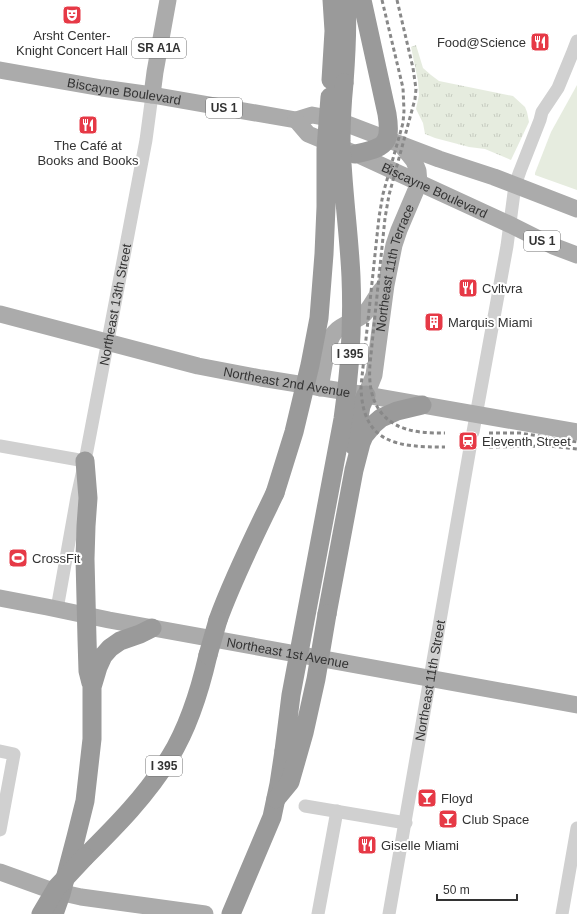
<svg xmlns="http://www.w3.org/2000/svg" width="577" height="914" font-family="Arial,sans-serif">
<defs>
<pattern id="grass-tufts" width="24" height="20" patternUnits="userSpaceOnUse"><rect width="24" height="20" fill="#e6ecdf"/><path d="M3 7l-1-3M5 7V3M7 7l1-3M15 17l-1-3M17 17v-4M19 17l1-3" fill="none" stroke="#c6cbc0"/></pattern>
</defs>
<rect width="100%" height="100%" fill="#fff"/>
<path fill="url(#grass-tufts)" d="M 416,45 L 423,68 L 431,75 L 439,81 L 513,96 L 525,107 L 527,112 L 529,122 L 511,160 L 485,149 L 469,147 L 435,138 L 425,134 L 423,123 L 416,109 L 419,95 L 418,81 L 411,47 Z"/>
<path fill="#e6ecdf" d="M 577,85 L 577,190 L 535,175 L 535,173 L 551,132 Z"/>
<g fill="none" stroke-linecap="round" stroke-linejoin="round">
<g stroke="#d0d0d0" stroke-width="13">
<path d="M 473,432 L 507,246 L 515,185 L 520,171 L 540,120 L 542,112 L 558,88 L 572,54 L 577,41"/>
<path d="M 0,446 L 85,461"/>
<path id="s1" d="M 57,609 L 77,497 L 85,461 L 117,293 L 146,140 L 152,95"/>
<path d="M 0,751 L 14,754 L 0,830"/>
<path d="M 305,806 L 406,823"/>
<path d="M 318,914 L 337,811"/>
<path id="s2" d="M 389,914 L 470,448"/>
<path d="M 562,914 L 577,828"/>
</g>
<g stroke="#ababab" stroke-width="17">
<path id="s3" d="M 0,70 L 102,88 L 152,95 L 296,120 L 312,115 L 334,119 L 439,159 L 494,177 L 577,209"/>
<path d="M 152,95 L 155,72 L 168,0"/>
<path id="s4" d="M 296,120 L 308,134 L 361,156 L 511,225 L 553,246 L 577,255"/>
<path id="s5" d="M 0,314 L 198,366 L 261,378 L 366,395 L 577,432"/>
<path d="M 320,388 C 323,374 326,341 335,332 C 342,324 354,322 362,316 C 372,308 375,295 384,287"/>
<path id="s6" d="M 366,395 L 374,375 L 386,285 L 394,245 L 399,230 L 419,183 L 418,171 L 414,161 L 402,146"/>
<path id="s7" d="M 0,598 L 47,607 L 109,620 L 577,705"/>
<path d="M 0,872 L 50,890 L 81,897 L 205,914"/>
</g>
<path stroke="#9a9a9a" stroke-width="19" d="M 331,80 L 334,31 L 332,0
M 344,83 C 346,56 348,28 346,0
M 355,154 C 384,148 392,145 387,114 L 362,0
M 354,446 L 361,406 L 366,395
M 85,461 L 88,498 L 86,526 L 85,559 L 87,639 L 88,671 L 91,683
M 327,614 L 354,470 L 361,443 L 364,436 L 374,424 L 381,418 L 397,411 L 422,405
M 218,620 C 234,576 255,535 275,493
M 85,857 C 116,826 147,795 170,757 C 189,726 200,690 208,655
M 54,914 L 61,894 L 76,837 L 85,801 L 92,739 L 92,687 L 98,667 L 103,656 L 110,648 L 120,641 L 140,634 L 152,628
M 231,914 L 272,817 L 279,784 L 284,751"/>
<path stroke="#888" stroke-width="3" stroke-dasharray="4 3" stroke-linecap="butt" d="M 382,0 L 403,88 L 404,111 L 403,123 L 383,194 L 379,217 L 361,386 C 362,444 397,447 445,447
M 397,0 L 413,68 L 416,89 L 415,99 L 389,195 L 385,218 L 370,364 C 367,401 381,427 420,432 C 428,433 437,433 445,433
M 489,433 L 520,433 L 577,442
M 489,447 L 550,446 L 577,449"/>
<path stroke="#9a9a9a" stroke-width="19" d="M 275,493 L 294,432 L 310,365 L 319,318 L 324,254 L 326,207 L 326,149 L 330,97
M 208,655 L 218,620
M 284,751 L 291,695 L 343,419 C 350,372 353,325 351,277 C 349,232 342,186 341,141 C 341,122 342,103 344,83
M 276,799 L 290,782 L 304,733 L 316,679 L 327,614
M 41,914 L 57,887 L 85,857"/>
</g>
<defs>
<g id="theatre-square" transform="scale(1)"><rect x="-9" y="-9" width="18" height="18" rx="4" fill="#e63946" stroke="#fff"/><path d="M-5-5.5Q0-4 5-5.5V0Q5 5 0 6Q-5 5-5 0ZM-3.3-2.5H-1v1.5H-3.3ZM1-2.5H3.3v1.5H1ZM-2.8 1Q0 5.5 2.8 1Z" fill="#fff"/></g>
<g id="restaurant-square" transform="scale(1)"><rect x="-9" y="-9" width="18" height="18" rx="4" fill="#e63946" stroke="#fff"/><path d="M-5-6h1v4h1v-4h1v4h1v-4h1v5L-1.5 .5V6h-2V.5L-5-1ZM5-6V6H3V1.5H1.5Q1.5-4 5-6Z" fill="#fff"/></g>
<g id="building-square" transform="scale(1)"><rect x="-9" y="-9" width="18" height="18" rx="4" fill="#e63946" stroke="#fff"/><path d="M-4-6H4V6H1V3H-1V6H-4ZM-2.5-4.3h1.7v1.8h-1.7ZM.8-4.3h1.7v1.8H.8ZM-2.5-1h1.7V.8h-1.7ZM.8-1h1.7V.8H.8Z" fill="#fff"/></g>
<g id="station-square" transform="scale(1)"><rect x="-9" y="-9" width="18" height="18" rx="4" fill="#e63946" stroke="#fff"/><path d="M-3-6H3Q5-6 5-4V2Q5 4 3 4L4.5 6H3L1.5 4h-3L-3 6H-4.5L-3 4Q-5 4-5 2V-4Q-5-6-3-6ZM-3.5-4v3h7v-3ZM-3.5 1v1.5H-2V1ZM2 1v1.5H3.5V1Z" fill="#fff"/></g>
<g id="stadium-square" transform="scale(1)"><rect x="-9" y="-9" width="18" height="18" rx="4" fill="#e63946" stroke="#fff"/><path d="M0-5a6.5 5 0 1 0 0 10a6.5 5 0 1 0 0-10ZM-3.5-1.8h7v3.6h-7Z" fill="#fff"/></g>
<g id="bar-square" transform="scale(1)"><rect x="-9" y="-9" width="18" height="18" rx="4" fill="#e63946" stroke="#fff"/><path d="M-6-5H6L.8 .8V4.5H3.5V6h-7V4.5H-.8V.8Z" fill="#fff"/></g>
</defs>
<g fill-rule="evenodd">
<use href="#theatre-square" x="72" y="15"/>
<use href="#restaurant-square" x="540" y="42"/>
<use href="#restaurant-square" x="88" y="125"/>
<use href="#restaurant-square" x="468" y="288"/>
<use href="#building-square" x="434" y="322"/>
<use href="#station-square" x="468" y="441"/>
<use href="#stadium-square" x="18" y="558"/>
<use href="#bar-square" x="427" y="798"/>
<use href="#bar-square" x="448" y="819"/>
<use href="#restaurant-square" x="367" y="845"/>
</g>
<g text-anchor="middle" stroke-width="4" stroke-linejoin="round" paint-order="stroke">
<g fill="#fff" stroke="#707070" stroke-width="1">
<rect x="132" y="38" width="54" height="20" rx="3"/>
<rect x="206" y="98" width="36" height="20" rx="3"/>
<rect x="524" y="231" width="36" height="20" rx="3"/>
<rect x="332" y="344" width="36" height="20" rx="3"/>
<rect x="146" y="756" width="36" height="20" rx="3"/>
</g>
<g font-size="12" font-weight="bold" fill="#333">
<text x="159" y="52">SR A1A</text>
<text x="224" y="112">US 1</text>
<text x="542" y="245">US 1</text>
<text x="350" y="358">I 395</text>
<text x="164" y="770">I 395</text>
</g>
<g font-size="13" fill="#333" stroke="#fff" text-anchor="start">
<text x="72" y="40" text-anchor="middle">Arsht Center-<tspan x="72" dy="15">Knight Concert Hall</tspan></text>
<text x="526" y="47" text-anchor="end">Food@Science</text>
<text x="88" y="150" text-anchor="middle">The Café at<tspan x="88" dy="15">Books and Books</tspan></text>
<text x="482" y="293">Cvltvra</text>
<text x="448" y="327">Marquis Miami</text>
<text x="482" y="446">Eleventh Street</text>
<text x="32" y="563">CrossFit</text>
<text x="441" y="803">Floyd</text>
<text x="462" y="824">Club Space</text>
<text x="381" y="850">Giselle Miami</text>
</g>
<g font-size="13" fill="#333" stroke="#fff">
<text dy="5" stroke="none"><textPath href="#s3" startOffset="126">Biscayne Boulevard</textPath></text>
<text dy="5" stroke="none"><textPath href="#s4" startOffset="157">Biscayne Boulevard</textPath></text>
<text dy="5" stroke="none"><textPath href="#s6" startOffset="131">Northeast 11th Terrace</textPath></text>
<text dy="5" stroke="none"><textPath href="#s1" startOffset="310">Northeast 13th Street</textPath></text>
<text dy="5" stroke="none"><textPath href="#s5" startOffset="295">Northeast 2nd Avenue</textPath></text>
<text dy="5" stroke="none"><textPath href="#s7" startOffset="293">Northeast 1st Avenue</textPath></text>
<text dy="5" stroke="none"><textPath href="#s2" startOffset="237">Northeast 11th Street</textPath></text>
</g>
</g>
<path d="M437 894v6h80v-6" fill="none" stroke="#333333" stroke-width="2"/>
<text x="443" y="894" font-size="12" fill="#333333" stroke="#ffffff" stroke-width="3" paint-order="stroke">50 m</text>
</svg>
